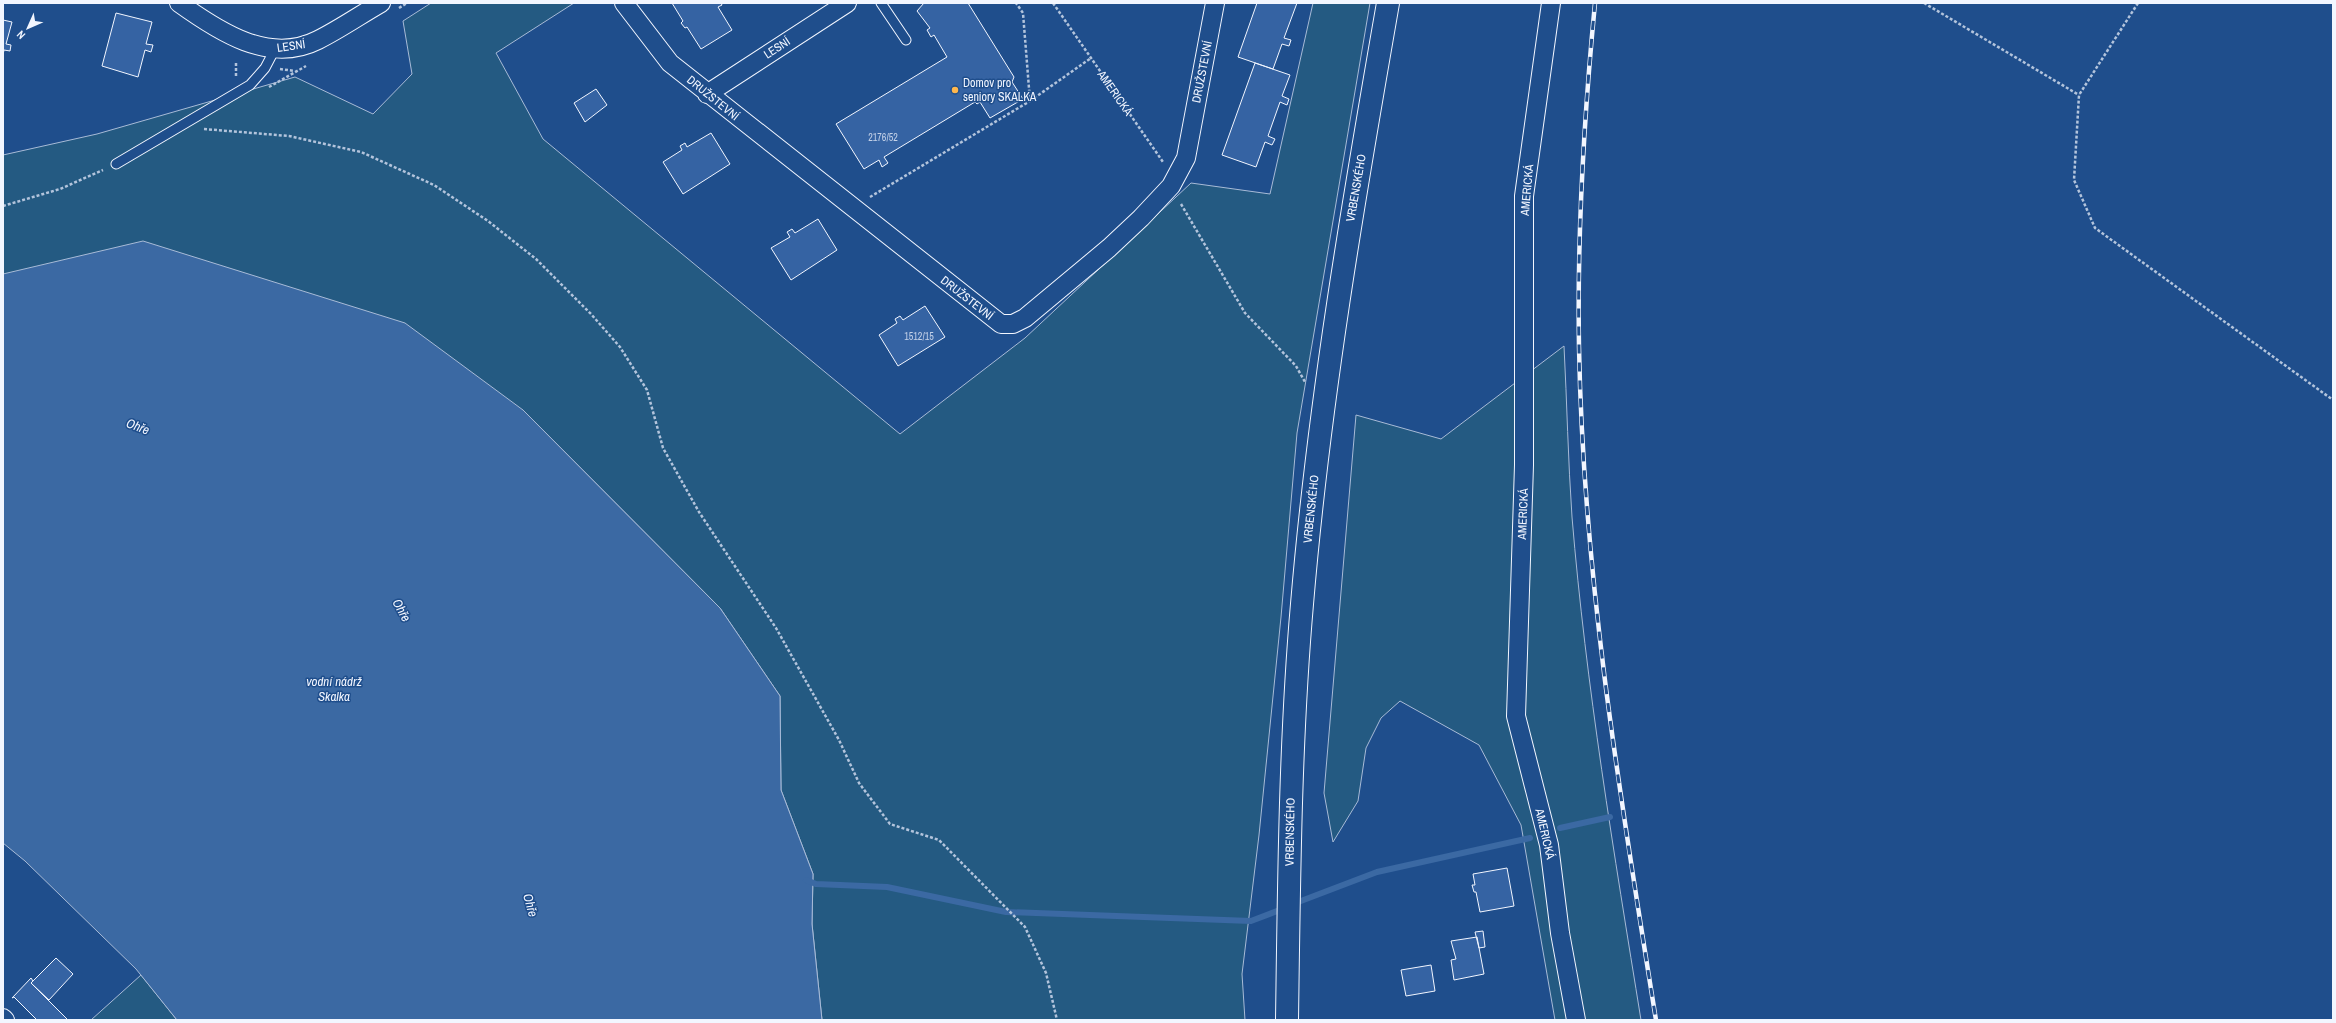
<svg xmlns="http://www.w3.org/2000/svg" width="2336" height="1023" font-family="'Archivo Narrow',sans-serif">
<rect width="100%" height="100%" fill="#1f4e8c"/>
<path fill="#245a82" stroke="#a8bbd7" d="M 431,3 L 574,3 L 496,53 L 543,139 L 900,434 L 1025,338 L 1191,183 L 1270,194 L 1313,3 L 1370,3 L 1297,433 L 1281,617 L 1259,835 L 1242,974 L 1245,1020 L 822,1020 L 812,924 L 813,874 L 781,790 L 780,696 L 720,608 L 523,410 L 3,274 L 3,155 L 97,134 L 295,77 L 373,114 L 412,74 L 403,21 Z
M 1564,346 C 1567,403 1568,460 1572,517 C 1586,686 1614,853 1641,1020 L 1555,1020 L 1521,825 L 1479,745 L 1400,701 L 1381,718 L 1366,748 L 1358,801 L 1333,842 L 1324,793 L 1356,415 L 1441,439 Z
M 141,975 L 177,1020 L 91,1020 Z"/>
<path fill="#3b69a3" stroke="#a8bbd7" d="M 143,241 L 405,323 L 523,410 L 720,608 L 780,696 L 781,790 L 813,874 L 812,924 L 822,1020 L 177,1020 L 136,969 L 25,861 L 3,843 L 3,274 Z"/>
<g fill="none" stroke-linecap="round" stroke-linejoin="round">
<path stroke="#3b69a3" stroke-width="6" d="M 1560,828 L 1610,817
M 806,880 L 816,884 L 887,887 L 1006,912 L 1251,921 L 1285,908
M 1293,904 L 1377,872 L 1530,838"/>
</g>
<path fill="#3563a3" stroke="#f2f6ff" d="M 672,3 L 721,3 L 722,5 L 718,7 L 732,30 L 701,49 L 687,27 L 685,28 L 681,23 L 683,21 Z
M 924,3 L 968,3 L 1014,77 L 1012,82 L 1023,99 L 990,118 L 980,102 L 977,104 L 975,102 L 884,157 L 888,163 L 882,167 L 879,160 L 864,169 L 836,124 L 947,57 L 934,35 L 931,37 L 927,30 L 930,28 L 917,11 Z
M 1257,3 L 1297,3 L 1284,38 L 1291,40 L 1289,46 L 1282,44 L 1273,69 L 1238,57 Z
M 116,13 L 152,22 L 146,44 L 153,45 L 151,52 L 145,50 L 138,77 L 102,66 Z
M 3,20 L 12,22 L 6,44 L 11,45 L 10,51 L 4,50 L 3,55 Z
M 1255,63 L 1290,75 L 1282,96 L 1289,99 L 1287,105 L 1280,102 L 1268,136 L 1275,139 L 1272,145 L 1265,142 L 1256,167 L 1222,155 Z
M 596,89 L 607,105 L 585,122 L 574,103 Z
M 711,133 L 730,164 L 683,194 L 663,162 L 682,150 L 680,146 L 685,143 L 687,147 Z
M 818,219 L 837,250 L 791,280 L 771,248 L 790,237 L 787,232 L 792,229 L 795,233 Z
M 925,306 L 945,337 L 898,366 L 879,335 L 897,323 L 895,319 L 900,316 L 903,320 Z
M 1507,868 L 1514,906 L 1480,912 L 1476,892 L 1474,892 L 1472,885 L 1475,885 L 1473,874 Z
M 1483,931 L 1485,947 L 1479,948 L 1475,932 Z
M 1477,937 L 1484,974 L 1454,980 L 1451,960 L 1456,959 L 1451,941 Z
M 56,958 L 73,974 L 49,1000 L 31,983 Z
M 1431,965 L 1435,991 L 1406,996 L 1401,970 Z
M 31,978 L 33,981 L 31,983 L 68,1020 L 37,1020 L 14,997 L 12,998 Z"/>
<g fill="none" stroke-linecap="round" stroke-linejoin="round">
<g stroke="#f2f6ff" stroke-width="11">
<path id="service" d="M 881,3 L 906,40
M 116,164 L 250,85 L 265,68 L 275,49"/>
</g>
<g stroke="#f2f6ff" stroke-width="20">
<path id="minor" d="M 179,3 C 218,31 269,65 318,40 C 340,29 360,15 381,3
M 624,3 L 670,63 L 1001,324 L 1013,324 L 1025,318 L 1109,248 L 1141,218 L 1171,186 L 1186,158 L 1215,3
M 1551,3 L 1524,196 L 1524,465 L 1516,716 L 1549,845 L 1560,933 L 1576,1020
M 707,94 L 847,3
M 3,1018 L 5,1020"/>
</g>
<g stroke="#f2f6ff" stroke-width="24">
<path id="secondary" d="M 1287,1020 C 1289,881 1290,742 1302,604 C 1319,402 1353,203 1388,3"/>
</g>
<path stroke="#b3c4dc" stroke-width="2.5" stroke-dasharray="3 2" stroke-linecap="butt" d="M 1053,3 L 1163,162
M 1924,3 L 2079,95
M 2138,3 L 2079,95 L 2074,180 L 2095,228 L 2333,400
M 399,8 L 407,3
M 236,63 L 236,76
M 280,69 L 295,71
M 269,87 L 306,66
M 1030,101 L 1091,58
M 204,129 L 289,136 L 361,152 L 434,185 L 488,221 L 536,259 L 591,314 L 620,347 L 647,390 L 663,448 L 699,512 L 776,628 L 839,740 L 859,783 L 890,824 L 939,840 L 1025,927 L 1046,973 L 1057,1020
M 870,197 L 1030,101 L 1023,13 L 1016,3
M 1181,204 L 1245,313 L 1296,366 L 1305,382
M 3,206 L 60,189 L 103,170"/>
<use href="#service" stroke="#1f4e8c" stroke-width="9"/>
<use href="#minor" stroke="#1f4e8c" stroke-width="18"/>
<use href="#secondary" stroke="#1f4e8c" stroke-width="22"/>
<g stroke="#f2f6ff" stroke-width="4.5">
<path id="rail" d="M 1595,3 C 1584,117 1577,232 1579,347 C 1583,573 1620,797 1656,1020"/>
</g>
<use href="#rail" stroke="#1f4e8c" stroke-width="3" stroke-dasharray="9" stroke-linecap="butt"/>
</g>
<circle fill="#ffb74d" stroke="#1f4e8c" stroke-width="1.5" cx="955" cy="90" r="4"/>
<g text-anchor="middle" stroke-width="3" stroke-linejoin="round" paint-order="stroke">
<g font-size="10" fill="#c3d1e8">
<text x="883" y="141">2176/52</text>
<text x="919" y="340">1512/15</text>
</g>
<g font-size="12" fill="#f2f6ff" stroke="#1f4e8c">
<text transform="translate(291 46) rotate(-8)" y="4">LESNÍ</text>
<text transform="translate(777 48) rotate(-33)" y="4">LESNÍ</text>
<text transform="translate(1202 72) rotate(-79)" y="4">DRUŽSTEVNÍ</text>
<text transform="translate(1115 93) rotate(55)" y="4">AMERICKÁ</text>
<text transform="translate(713 98) rotate(39)" y="4">DRUŽSTEVNÍ</text>
<text transform="translate(1356 188) rotate(-80)" y="4">VRBENSKÉHO</text>
<text transform="translate(1527 190) rotate(-85)" y="4">AMERICKÁ</text>
<text transform="translate(967 298) rotate(38)" y="4">DRUŽSTEVNÍ</text>
<text transform="translate(1311 509) rotate(-84)" y="4">VRBENSKÉHO</text>
<text transform="translate(1523 514) rotate(-88)" y="4">AMERICKÁ</text>
<text transform="translate(1290 832) rotate(-89)" y="4">VRBENSKÉHO</text>
<text transform="translate(1545 834) rotate(77)" y="4">AMERICKÁ</text>
</g>
<g font-size="12" fill="#f2f6ff" stroke="#1f4e8c" text-anchor="start">
<text x="963" y="87">Domov pro<tspan x="963" dy="14">seniory SKALKA</tspan></text>
</g>
<g font-size="13" font-style="italic" fill="#f2f6ff" stroke="#1f4e8c">
<text transform="translate(138 426) rotate(21)" y="5">Ohře</text>
<text transform="translate(402 610) rotate(61)" y="5">Ohře</text>
<text x="334" y="686">vodní nádrž<tspan x="334" dy="15">Skalka</tspan></text>
<text transform="translate(531 905) rotate(74)" y="5">Ohře</text>
</g>
</g>
<rect width="2336" height="1023" fill="none" stroke="#f2f6ff" stroke-width="8"/>
<g transform="translate(28 28) rotate(225)" stroke="#1f4e8c" stroke-width="3" paint-order="stroke">
<path d="M0-3L7 15L0 10L-7 15Z" fill="#f2f6ff"/>
<text y="-6" font-size="11" font-weight="bold" text-anchor="middle" fill="#f2f6ff">N</text>
</g>
</svg>
